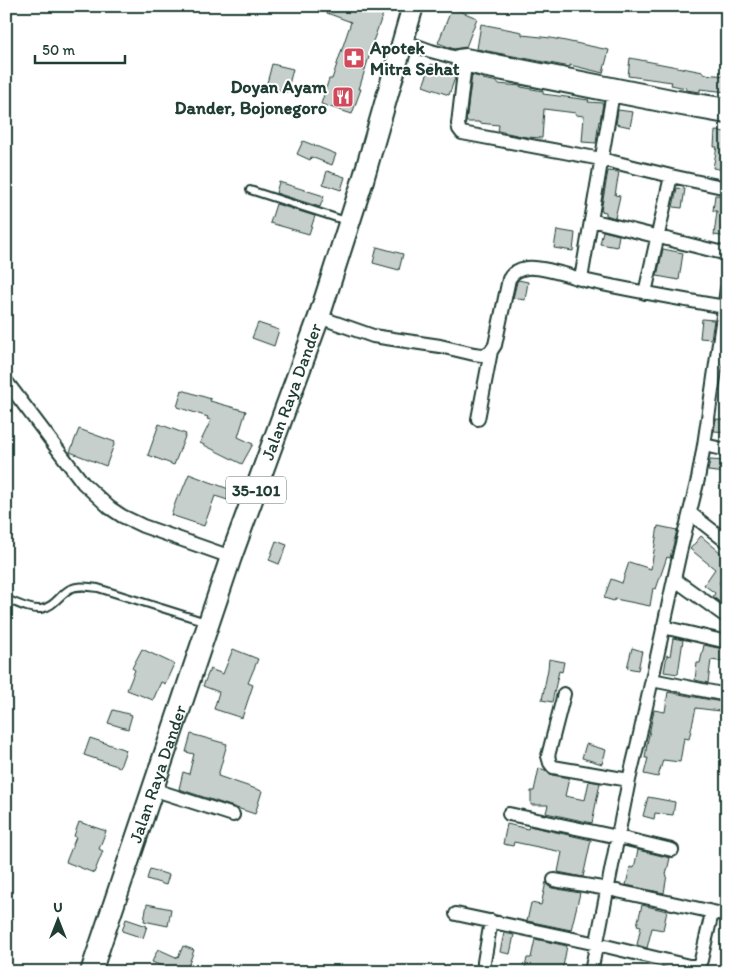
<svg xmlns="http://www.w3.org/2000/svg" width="733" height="978" font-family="Itim,sans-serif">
<rect width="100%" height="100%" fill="#fff"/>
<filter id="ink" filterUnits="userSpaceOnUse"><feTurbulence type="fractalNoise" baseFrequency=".02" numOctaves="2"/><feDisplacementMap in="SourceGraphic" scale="10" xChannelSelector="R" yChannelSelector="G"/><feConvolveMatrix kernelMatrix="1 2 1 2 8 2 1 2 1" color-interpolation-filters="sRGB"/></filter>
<g filter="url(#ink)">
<path fill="#c7cfcc" stroke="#1f3d34" d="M 312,6 L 386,6 L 372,44 L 373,44 L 359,89 L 361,89 L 352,114 L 321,104 L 329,79 L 332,79 L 351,22 L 311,7 Z
M 452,8 L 477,18 L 466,47 L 454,49 L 438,43 Z
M 481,24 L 522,32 L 522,35 L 551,38 L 609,50 L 603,73 L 570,65 L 570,67 L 477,49 Z
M 630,58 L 703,72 L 703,74 L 727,76 L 727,92 L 700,89 L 700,92 L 686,90 L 686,88 L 671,85 L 672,82 L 628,76 Z
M 272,64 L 293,69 L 287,92 L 266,87 Z
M 431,64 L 456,73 L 455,78 L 449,95 L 423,86 Z
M 472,75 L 484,78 L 483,79 L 498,82 L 498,84 L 521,86 L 521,87 L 543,91 L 543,94 L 589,100 L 588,102 L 603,103 L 600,122 L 599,121 L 596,143 L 582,142 L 584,116 L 576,115 L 576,113 L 544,109 L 542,138 L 526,137 L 498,131 L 499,125 L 479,123 L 479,122 L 466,122 Z
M 618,110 L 633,112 L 630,127 L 616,124 Z
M 715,131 L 727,132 L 727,157 L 724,170 L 713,168 L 717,147 L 714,147 Z
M 303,141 L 336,154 L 332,165 L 311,157 L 310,160 L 297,154 Z
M 327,171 L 345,177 L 341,190 L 323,184 Z
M 608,171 L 619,172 L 615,195 L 620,196 L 615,218 L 606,215 L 606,212 L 601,211 Z
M 279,182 L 324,196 L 320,207 L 276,193 Z
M 677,188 L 685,189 L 682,208 L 673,207 Z
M 715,195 L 727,196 L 727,237 L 714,235 L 717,211 L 713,211 Z
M 276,204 L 315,216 L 309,234 L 270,223 Z
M 557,230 L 575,233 L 573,251 L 554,248 Z
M 603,231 L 619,235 L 617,247 L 600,244 Z
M 377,247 L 403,254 L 399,270 L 373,263 Z
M 663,249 L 683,253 L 679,280 L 657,276 Z
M 518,280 L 528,282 L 525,300 L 513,298 L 517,282 Z
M 702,319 L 714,320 L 711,339 L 700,338 Z
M 258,323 L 279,330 L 274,346 L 252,338 Z
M 182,390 L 211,399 L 210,401 L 246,411 L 238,437 L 253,444 L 242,464 L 200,443 L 211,420 L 207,419 L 208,417 L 177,407 Z
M 716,419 L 727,420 L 727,432 L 714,431 Z
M 159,424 L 186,434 L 174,465 L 148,455 Z
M 79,429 L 115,442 L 106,466 L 70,452 Z
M 710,460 L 727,461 L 727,473 L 708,471 Z
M 189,474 L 234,491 L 231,501 L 215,496 L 204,526 L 171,515 L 178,495 L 180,496 Z
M 658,526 L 677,530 L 670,558 L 667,557 L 656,589 L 653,588 L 650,606 L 615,599 L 614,601 L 604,598 L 611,579 L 622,583 L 629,562 L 651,569 Z
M 701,536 L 727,558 L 727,573 L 719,583 L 727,589 L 727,607 L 713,597 L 715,593 L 704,585 L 715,569 L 690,549 Z
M 276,541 L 287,545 L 279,564 L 269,560 Z
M 673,638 L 683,640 L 678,674 L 664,672 L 667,655 L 670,656 Z
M 704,645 L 727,650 L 725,662 L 711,660 L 708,683 L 695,680 L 697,663 L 700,663 Z
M 632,648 L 642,651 L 638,670 L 627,668 Z
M 142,649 L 174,664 L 165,684 L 161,682 L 153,700 L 127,690 L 135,670 L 132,668 Z
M 233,649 L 258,659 L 248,683 L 253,685 L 242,718 L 214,709 L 219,692 L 203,686 L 210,669 L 223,674 Z
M 549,659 L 564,662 L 562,672 L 559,671 L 552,702 L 542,700 L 548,669 Z
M 668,692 L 727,703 L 727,712 L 696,708 L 689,739 L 684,738 L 680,762 L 663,760 L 658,777 L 644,774 L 648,758 L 645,758 L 647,744 L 654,710 L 665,712 Z
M 113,710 L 132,715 L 128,729 L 108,723 Z
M 191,734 L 227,744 L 218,776 L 262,791 L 255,814 L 179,789 L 183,772 L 189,774 L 194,754 L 186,752 Z
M 90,738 L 126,750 L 120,767 L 84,755 Z
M 586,744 L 606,750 L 602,764 L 582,758 Z
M 539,768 L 545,770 L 552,775 L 569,778 L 565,796 L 585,800 L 589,781 L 600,783 L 592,823 L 546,813 L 548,805 L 531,805 L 531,791 L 534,791 Z
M 648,797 L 675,802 L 673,815 L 655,813 L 654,819 L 643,816 Z
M 79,822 L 106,831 L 99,849 L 103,851 L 94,873 L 66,862 L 76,837 L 74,836 Z
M 507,824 L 528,829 L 529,826 L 591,840 L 583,877 L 558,872 L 562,852 L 514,842 L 513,846 L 503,844 Z
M 638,850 L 670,858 L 666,875 L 667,875 L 664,893 L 626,885 L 630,867 L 634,868 Z
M 150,869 L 169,875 L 166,885 L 147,879 Z
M 546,882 L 548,886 L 552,888 L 580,893 L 571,930 L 527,921 L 531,903 L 541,905 Z
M 147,904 L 171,909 L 168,926 L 144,921 Z
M 642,905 L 667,911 L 663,930 L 652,928 L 647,948 L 637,945 L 641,926 L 637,925 Z
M 126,919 L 147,926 L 143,938 L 122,931 Z
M 504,933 L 514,935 L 510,954 L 500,952 Z
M 535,939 L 567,946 L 562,972 L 524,972 L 527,958 L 531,958 Z
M 183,946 L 194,950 L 186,972 L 176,972 L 152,962 L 158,949 L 178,958 Z"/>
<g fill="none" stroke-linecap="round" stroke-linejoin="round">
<g stroke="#1f3d34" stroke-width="10">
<path id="lane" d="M 250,190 L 346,221
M 6,599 C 17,603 29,610 41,609 C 54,607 59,595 70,589 C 79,585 88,587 98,588 L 206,622"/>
</g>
<g stroke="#1f3d34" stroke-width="16">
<path id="street" d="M 403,41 L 431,51 L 453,57 L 465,65 L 483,70 L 676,108 L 727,117
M 466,55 L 458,124 L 459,129 L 462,133 L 601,159 L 671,176 L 727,188
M 458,56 L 466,55 L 677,97 L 727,105
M 591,220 L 727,254
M 581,279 L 614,87
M 645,293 L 671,176
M 319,317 L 373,336 L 440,346 L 474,354 L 482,355 L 487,354 L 491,351 L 495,345 L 509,279 C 513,272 519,269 527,268 C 542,266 572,277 588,281 C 633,291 679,299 725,307
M 6,381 L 83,483 L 110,508 L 122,516 L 143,526 L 231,557
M 478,419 L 491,351
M 704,445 L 727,450
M 690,513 L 727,542
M 674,579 L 727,617
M 663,627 L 727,642
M 652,680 L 727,695
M 564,694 L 548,756 L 550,763 L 553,767 L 629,780
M 152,789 L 233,815
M 509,814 L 618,837 L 672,850
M 554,880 L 608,889 L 727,915
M 456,914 L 597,944 L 689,966 L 698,966 L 701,960 L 712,913
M 485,972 L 484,970 L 484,962 L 491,921
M 591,972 L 629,780 L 640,734 L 680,552 L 698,479 L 704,445 L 727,289"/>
</g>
<g stroke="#1f3d34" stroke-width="24">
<g id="primary">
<path id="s1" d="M 91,972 L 231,557 L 319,317 L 363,180 L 413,6"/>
</g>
</g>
<use href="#lane" stroke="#fff" stroke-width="6"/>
<use href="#street" stroke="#fff" stroke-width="12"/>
<use href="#primary" stroke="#fff" stroke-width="20"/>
</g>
</g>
<defs>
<g id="pharmacy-square" transform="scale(1.125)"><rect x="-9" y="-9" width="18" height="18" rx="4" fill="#d1495b" stroke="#fff"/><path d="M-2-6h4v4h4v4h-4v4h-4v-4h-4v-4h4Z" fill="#fff"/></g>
<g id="restaurant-square" transform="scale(1.125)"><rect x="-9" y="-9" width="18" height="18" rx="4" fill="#d1495b" stroke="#fff"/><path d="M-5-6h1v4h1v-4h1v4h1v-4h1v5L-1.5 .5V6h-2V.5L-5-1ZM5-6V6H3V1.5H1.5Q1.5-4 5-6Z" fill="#fff"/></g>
</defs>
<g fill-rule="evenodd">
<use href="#pharmacy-square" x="354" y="58"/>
<use href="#restaurant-square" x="343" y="97"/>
</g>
<g text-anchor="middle" stroke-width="4" stroke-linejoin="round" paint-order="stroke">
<rect fill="#fff" stroke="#627771" stroke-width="1" x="226" y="476.5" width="60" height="27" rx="4"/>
<g font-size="16" font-weight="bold" fill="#1f3d34">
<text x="256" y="496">35-101</text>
</g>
<g font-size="18" font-weight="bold" fill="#1f3d34" stroke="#fff" text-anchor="start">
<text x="370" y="54">Apotek<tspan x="370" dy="21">Mitra Sehat</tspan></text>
<text x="327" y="93" text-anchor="end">Doyan Ayam<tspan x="327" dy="21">Dander, Bojonegoro</tspan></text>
</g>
<g font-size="18" fill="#1f3d34" stroke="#fff">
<text dy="6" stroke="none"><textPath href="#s1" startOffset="614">Jalan Raya Dander</textPath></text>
<text dy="6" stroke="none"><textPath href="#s1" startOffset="209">Jalan Raya Dander</textPath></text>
</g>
</g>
<rect width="733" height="978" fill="none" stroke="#fff" stroke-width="25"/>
<rect x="12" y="12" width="708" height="953" fill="none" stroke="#1f3d34" stroke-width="2" filter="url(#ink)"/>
<g transform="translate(58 920)" stroke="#ffffff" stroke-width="4" paint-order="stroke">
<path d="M0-4L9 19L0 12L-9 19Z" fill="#1f3d34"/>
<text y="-8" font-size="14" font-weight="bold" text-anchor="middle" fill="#1f3d34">U</text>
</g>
<path d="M35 55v8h90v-8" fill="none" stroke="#1f3d34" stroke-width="2.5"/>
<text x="42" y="55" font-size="15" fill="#1f3d34" stroke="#ffffff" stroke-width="4" paint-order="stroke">50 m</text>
</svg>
